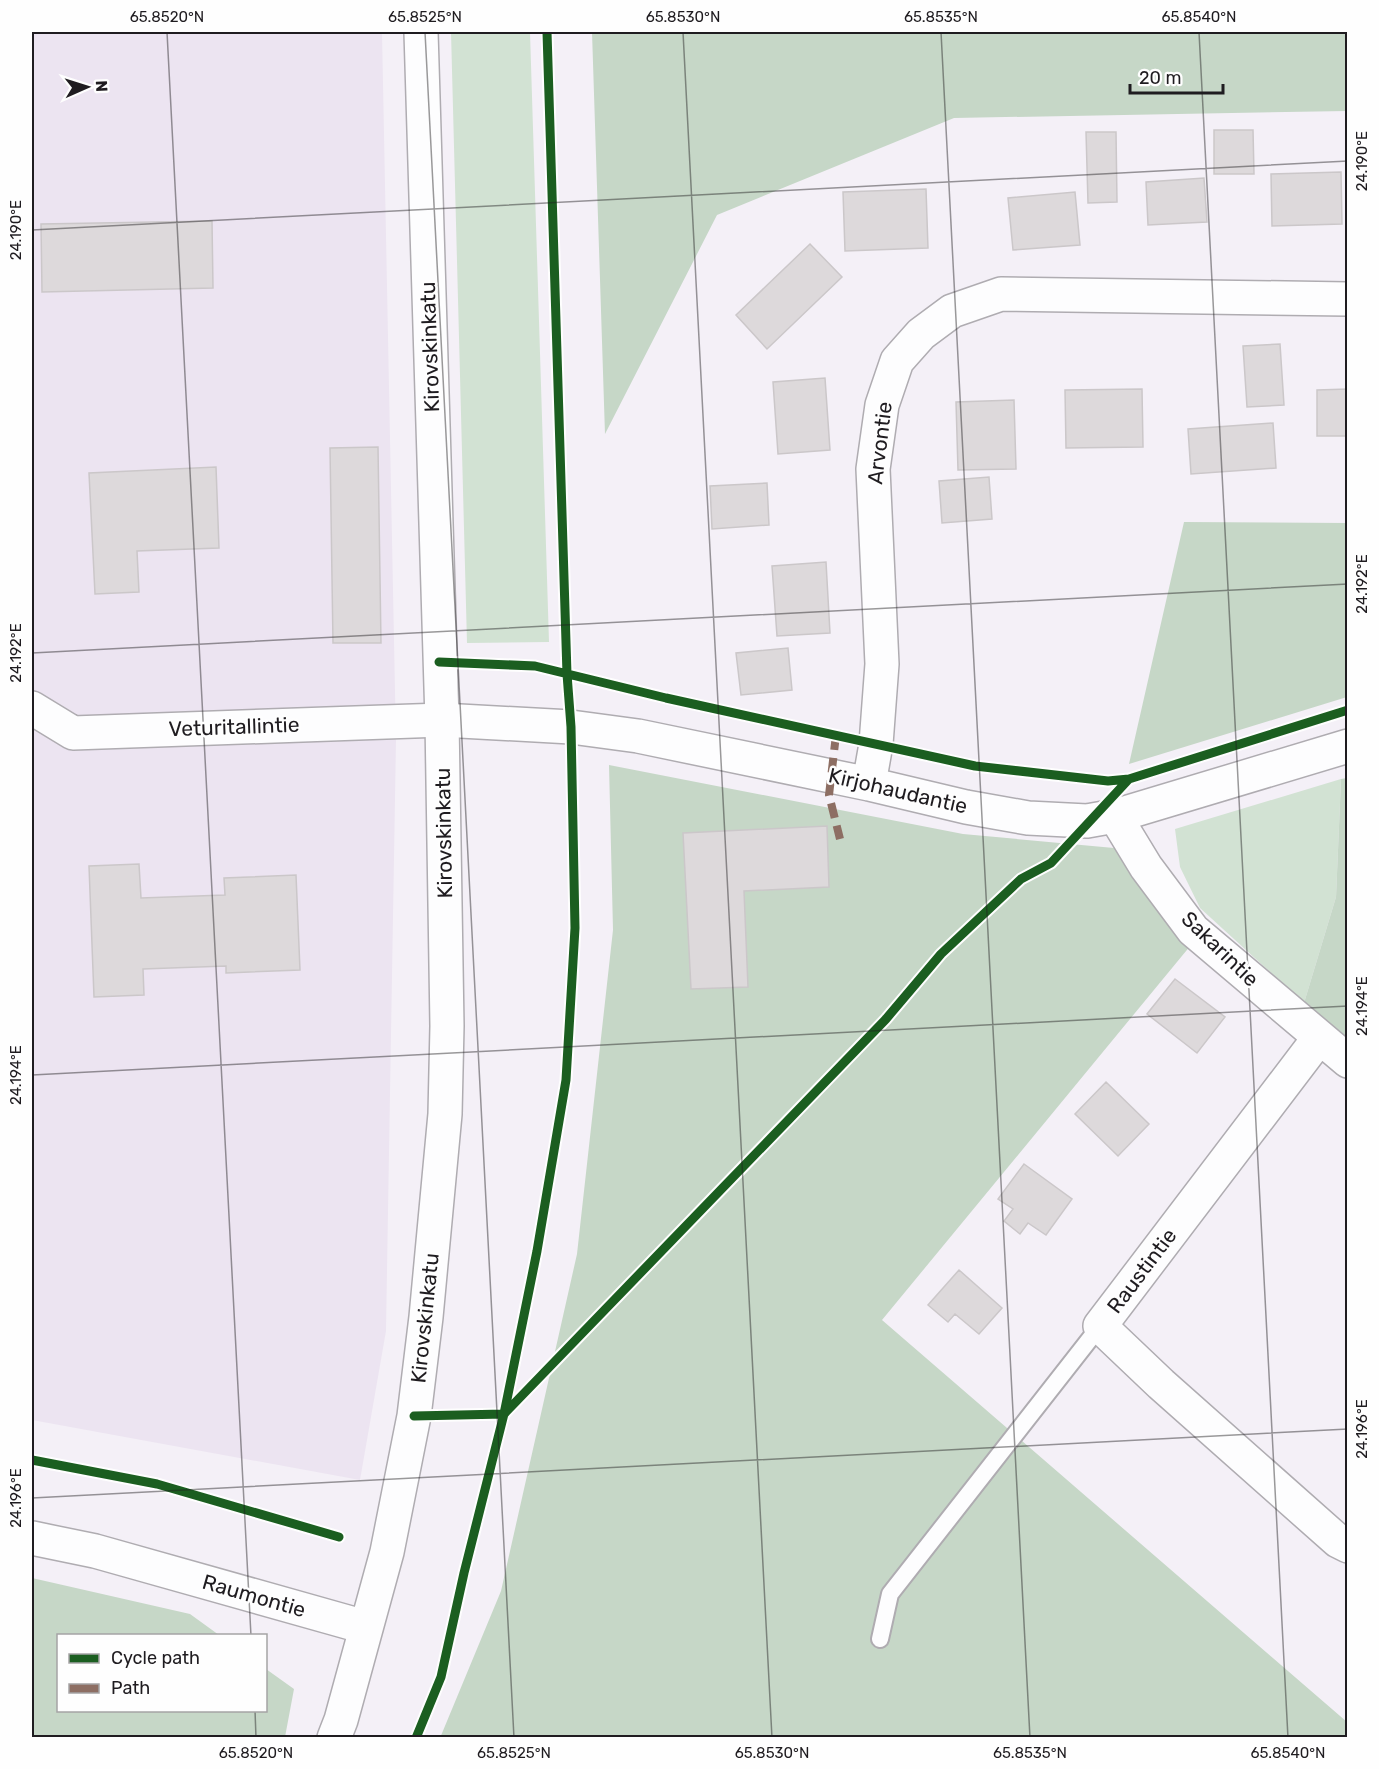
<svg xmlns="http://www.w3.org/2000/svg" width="1379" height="1769" font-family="Rubik,sans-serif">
<rect width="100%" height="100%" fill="#f4f0f7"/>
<path fill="#ece4f1" d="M 32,32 L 382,32 L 396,741 L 386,1331 L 360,1480 L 32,1420 Z"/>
<path fill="#d2e2d3" d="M 451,32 L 530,32 L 549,642 L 467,643 Z
M 1341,779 L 1336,897 L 1304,1003 L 1200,908 L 1180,867 L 1175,829 Z"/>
<path fill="#c6d7c7" d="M 592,32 L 1347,32 L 1347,111 L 954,118 L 717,215 L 605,434 Z
M 1184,522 L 1347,523 L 1347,697 L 1129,764 Z
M 609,765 L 963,834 L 1114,848 L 1130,843 L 1191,945 L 882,1320 L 1347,1722 L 1347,1737 L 440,1738 L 501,1591 L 577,1254 L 613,930 Z
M 1347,778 L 1347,1038 L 1304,1003 L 1336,897 L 1341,779 Z
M 32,1578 L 190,1614 L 219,1635 L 58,1636 L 58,1710 L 266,1710 L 266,1669 L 294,1689 L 285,1737 L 32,1737 Z"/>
<path fill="#ddd9db" stroke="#cbc7c9" stroke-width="1.5" d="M 1214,130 L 1253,130 L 1254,174 L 1214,174 Z
M 1086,132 L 1116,132 L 1117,202 L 1088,203 Z
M 1341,172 L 1342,224 L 1272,226 L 1271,174 Z
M 1204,178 L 1207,222 L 1148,225 L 1146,182 Z
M 926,189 L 928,248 L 845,251 L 843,192 Z
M 1075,192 L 1080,245 L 1013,250 L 1008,198 Z
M 212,221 L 213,288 L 42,292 L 41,224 Z
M 810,244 L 842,277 L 767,349 L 736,315 Z
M 1280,344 L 1284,405 L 1247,407 L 1243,346 Z
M 825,378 L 830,450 L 778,454 L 773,382 Z
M 1142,389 L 1143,447 L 1066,448 L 1065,390 Z
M 1348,389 L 1348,436 L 1317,436 L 1317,390 Z
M 1014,400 L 1016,469 L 958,470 L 956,402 Z
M 1273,423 L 1276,468 L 1191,474 L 1188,429 Z
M 378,447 L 381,643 L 333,643 L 330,448 Z
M 216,467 L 219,548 L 137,551 L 139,592 L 95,594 L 89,473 Z
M 989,477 L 992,519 L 942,523 L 939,481 Z
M 767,483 L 769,525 L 712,529 L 710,486 Z
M 826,562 L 830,633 L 777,636 L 772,566 Z
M 788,648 L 792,690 L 741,695 L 736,653 Z
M 827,826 L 829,887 L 744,891 L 748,987 L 691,989 L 683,833 Z
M 139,864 L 141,898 L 225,895 L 224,878 L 296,875 L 300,970 L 226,973 L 226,966 L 143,969 L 144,995 L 94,997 L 89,866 Z
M 1175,979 L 1225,1017 L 1197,1053 L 1147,1014 Z
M 1106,1082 L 1149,1124 L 1118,1156 L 1075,1114 Z
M 1024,1164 L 1072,1199 L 1046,1235 L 1028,1223 L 1020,1234 L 1004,1221 L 1013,1209 L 998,1199 Z
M 959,1270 L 1002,1308 L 979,1334 L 955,1314 L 948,1322 L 928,1305 Z"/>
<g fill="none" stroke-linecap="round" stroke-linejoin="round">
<g stroke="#afacb1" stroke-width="20">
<path id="service" d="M 880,1639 L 890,1594 L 1100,1326"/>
</g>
<g stroke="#afacb1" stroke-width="36">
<path id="minor" d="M 32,708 L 73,733 L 442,720 L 571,727 L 638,736 L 869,784 L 966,807 L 1028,818 L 1087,821 L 1115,816 L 1348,746
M 869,784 L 876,744 L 882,664 L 873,469 L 882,405 L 897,361 L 921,334 L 952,311 L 1001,294 L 1348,299
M 1115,816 L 1146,867 L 1193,930 L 1348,1061
M 1319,1038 L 1100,1326 L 1161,1384 L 1338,1541 L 1348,1546"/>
</g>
<g stroke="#afacb1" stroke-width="36">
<path id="tertiary" d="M 32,1538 L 95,1551 L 365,1627
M 334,1738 L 341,1720 L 387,1552 L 414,1416 L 426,1317 L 445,1114 L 447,1026 L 442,720 L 421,32"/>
</g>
<use href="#service" stroke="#fdfdfe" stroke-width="16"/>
<use href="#minor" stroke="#fdfdfe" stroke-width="33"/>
<use href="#tertiary" stroke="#fdfdfe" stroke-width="33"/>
<path stroke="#8d6e63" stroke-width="8" stroke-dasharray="15 8" stroke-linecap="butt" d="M 836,735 L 829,795 L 840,839"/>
<g stroke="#fefefe" stroke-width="13">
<path id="cycleway" d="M 439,662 L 535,666 L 666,698 L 975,766 L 1108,781 L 1129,779 L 1348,710
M 414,1416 L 504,1414 L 886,1019 L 941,954 L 1021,879 L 1051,863 L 1129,779
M 32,1460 L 157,1484 L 339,1537
M 416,1738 L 441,1677 L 464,1573 L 504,1414 L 537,1251 L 566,1080 L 575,928 L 571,727 L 567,674 L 547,32"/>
</g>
<use href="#cycleway" stroke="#1b5e20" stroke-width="9"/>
</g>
<path fill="none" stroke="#1f1c20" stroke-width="1.5" stroke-opacity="0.45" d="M 167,32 L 251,1636M 425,32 L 514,1738M 683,32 L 772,1738M 941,32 L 1030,1738M 1199,32 L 1288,1738M 32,230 L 1348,161M 32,653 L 1348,584M 32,1075 L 1348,1006M 32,1498 L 1348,1429M 255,1710 L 256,1738"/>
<g text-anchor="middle" stroke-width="5" stroke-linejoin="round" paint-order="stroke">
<g font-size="21" fill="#1f1c20" stroke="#fefefe">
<text transform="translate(430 347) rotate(-92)" y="7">Kirovskinkatu</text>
<text transform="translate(880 443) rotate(-83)" y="7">Arvontie</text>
<text transform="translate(234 727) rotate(-2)" y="7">Veturitallintie</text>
<text transform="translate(898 791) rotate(13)" y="7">Kirjohaudantie</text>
<text transform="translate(444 833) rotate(-91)" y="7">Kirovskinkatu</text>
<text transform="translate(1220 949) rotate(44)" y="7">Sakarintie</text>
<text transform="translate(1142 1271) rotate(-53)" y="7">Raustintie</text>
<text transform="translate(425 1318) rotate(-84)" y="7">Kirovskinkatu</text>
<text transform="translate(254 1596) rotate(16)" y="7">Raumontie</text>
</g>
</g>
<rect width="1379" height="1769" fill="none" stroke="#fefefe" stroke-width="66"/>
<rect x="57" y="1634" width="210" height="78" fill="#fefefe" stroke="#a5a4a5" stroke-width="1.5"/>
<rect x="69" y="1654" width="30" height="9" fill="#1b5e20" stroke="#a5a4a5" stroke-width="1.5"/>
<text x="111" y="1664" font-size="18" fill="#1f1c20">Cycle path</text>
<rect x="69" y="1684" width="30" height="9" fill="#8d6e63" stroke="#a5a4a5" stroke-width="1.5"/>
<text x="111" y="1694" font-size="18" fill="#1f1c20">Path</text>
<g transform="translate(87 87) rotate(87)" stroke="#fefefe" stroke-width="4.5" paint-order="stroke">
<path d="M0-4.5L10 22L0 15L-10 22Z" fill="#1f1c20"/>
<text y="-9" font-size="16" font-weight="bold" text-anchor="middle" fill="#1f1c20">N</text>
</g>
<path d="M1130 84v9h93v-9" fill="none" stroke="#1f1c20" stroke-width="3"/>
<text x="1139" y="84" font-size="18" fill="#1f1c20" stroke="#fefefe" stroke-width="4.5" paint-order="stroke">20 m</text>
<rect x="33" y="33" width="1313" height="1703" fill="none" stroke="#1f1c20" stroke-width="2"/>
<g font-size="15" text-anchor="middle" fill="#1f1c20">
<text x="167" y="22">65.8520°N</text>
<text x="425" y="22">65.8525°N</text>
<text x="683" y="22">65.8530°N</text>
<text x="941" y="22">65.8535°N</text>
<text x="1199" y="22">65.8540°N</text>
<text transform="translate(1362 161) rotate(-90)" y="5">24.190°E</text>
<text transform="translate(16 230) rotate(-90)" y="5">24.190°E</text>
<text transform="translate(1362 584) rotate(-90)" y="5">24.192°E</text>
<text transform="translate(16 653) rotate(-90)" y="5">24.192°E</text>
<text transform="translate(1362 1006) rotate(-90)" y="5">24.194°E</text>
<text transform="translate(16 1075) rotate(-90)" y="5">24.194°E</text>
<text transform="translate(1362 1429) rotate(-90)" y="5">24.196°E</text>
<text transform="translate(16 1498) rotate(-90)" y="5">24.196°E</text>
<text x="256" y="1758">65.8520°N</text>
<text x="514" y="1758">65.8525°N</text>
<text x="772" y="1758">65.8530°N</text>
<text x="1030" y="1758">65.8535°N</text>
<text x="1288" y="1758">65.8540°N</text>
</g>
</svg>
